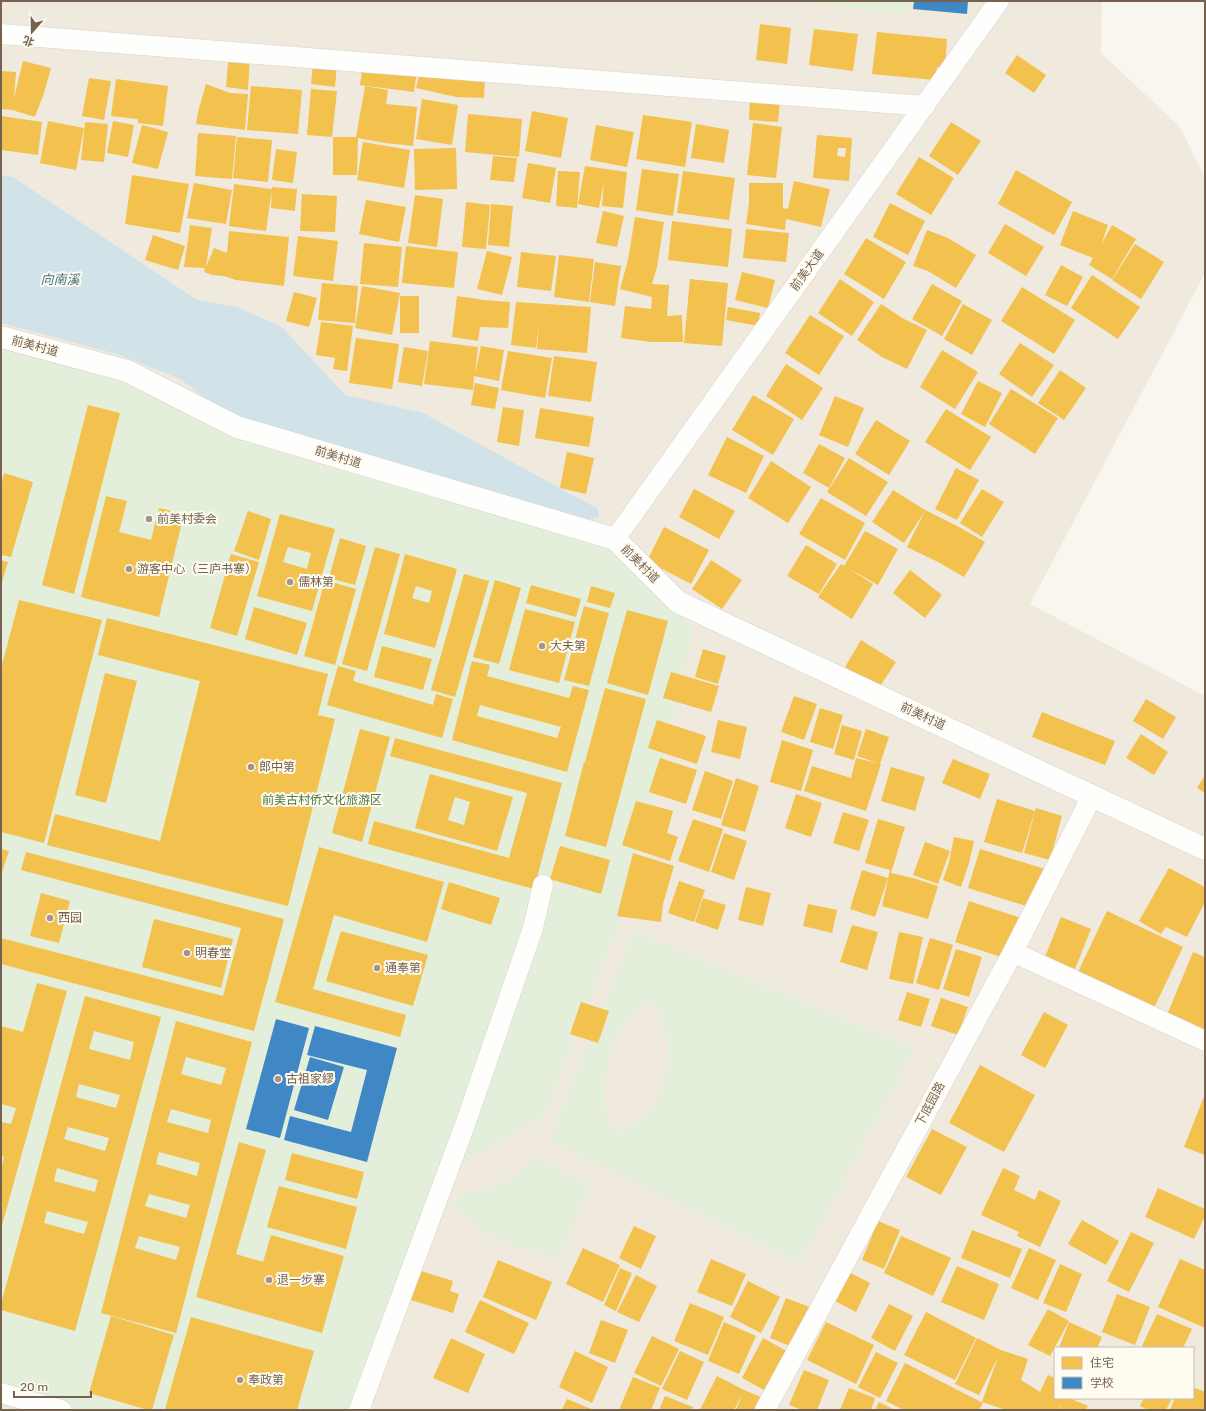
<svg xmlns="http://www.w3.org/2000/svg" width="1206" height="1411" font-family="Rubik,'Noto Sans SC',sans-serif">
<rect width="100%" height="100%" fill="#f8f6ef"/>
<path fill="#f0e9dd" fill-rule="evenodd" d="M 1,1 L 1102,1 L 1101,53 L 1180,127 L 1205,178 L 1205,273 L 1030,604 L 1205,696 L 1205,1410 L 1,1410 ZM 1055,1348 L 1193,1348 L 1193,1398 L 1055,1398 Z"/>
<path fill="#e3efda" fill-rule="evenodd" d="M 796,1 L 909,1 L 908,14 Z
M 1,348 L 120,382 L 268,450 L 610,547 L 694,630 L 630,894 L 545,1115 L 455,1168 L 366,1410 L 1,1410 Z
M 634,931 L 914,1049 L 800,1263 L 549,1141 ZM 652,999 C 660,1011 667,1031 669,1045 C 669,1050 668,1056 667,1060 C 664,1093 649,1124 615,1132 C 613,1129 610,1125 609,1121 C 600,1102 607,1049 619,1032 C 628,1019 640,1009 652,999 Z
M 531,1156 L 590,1185 L 560,1259 C 546,1255 531,1253 517,1248 C 495,1239 472,1224 455,1207 L 458,1193 C 468,1192 478,1192 487,1190 C 505,1186 523,1173 531,1156 Z"/>
<path fill="#d1e3e8" d="M 1,176 L 13,177 L 197,300 L 237,307 L 282,327 L 345,395 L 423,413 L 598,509 L 599,517 L 589,520 L 227,414 L 180,379 L 120,355 L 1,323 Z"/>
<path fill="#f2c14e" fill-rule="evenodd" d="M 760,24 L 791,28 L 787,64 L 756,60 Z
M 814,29 L 858,34 L 853,71 L 809,65 Z
M 877,32 L 947,39 L 945,68 L 937,67 L 935,80 L 872,74 Z
M 229,53 L 250,54 L 248,90 L 226,87 Z
M 1017,55 L 1046,75 L 1034,93 L 1005,73 Z
M 23,61 L 51,68 L 44,93 L 35,117 L 12,110 L 1,109 L 1,71 L 16,72 L 14,98 Z
M 313,63 L 337,65 L 335,87 L 311,84 Z
M 363,64 L 417,71 L 414,92 L 360,85 Z
M 421,67 L 485,76 L 484,98 L 456,97 L 416,88 Z
M 89,78 L 111,81 L 104,120 L 82,116 Z
M 116,79 L 168,86 L 163,126 L 138,123 L 138,119 L 111,116 Z
M 206,84 L 230,93 L 248,94 L 245,130 L 196,124 L 199,108 Z
M 251,86 L 302,90 L 298,134 L 247,130 Z
M 365,86 L 388,90 L 386,104 L 417,107 L 413,146 L 385,143 L 358,138 L 357,175 L 333,175 L 333,137 L 356,137 Z
M 311,89 L 337,91 L 332,137 L 307,135 Z
M 750,98 L 780,101 L 778,122 L 749,120 Z
M 422,99 L 458,105 L 452,145 L 416,139 Z
M 532,111 L 568,118 L 561,158 L 525,151 Z
M 468,114 L 522,119 L 519,157 L 465,152 Z
M 643,115 L 692,122 L 685,167 L 636,159 Z
M 1,116 L 42,122 L 38,155 L 1,150 Z
M 48,121 L 84,128 L 76,170 L 40,163 Z
M 113,121 L 134,125 L 128,157 L 107,153 Z
M 85,122 L 108,124 L 104,162 L 81,160 Z
M 951,122 L 981,141 L 958,175 L 929,156 Z
M 753,123 L 782,127 L 776,178 L 747,175 Z
M 696,124 L 729,130 L 724,163 L 691,158 Z
M 142,125 L 168,132 L 158,169 L 132,163 Z
M 596,125 L 634,132 L 627,167 L 590,160 Z
M 198,133 L 236,136 L 232,179 L 195,176 Z
M 817,135 L 852,138 L 849,181 L 813,178 ZM 838,148 L 846,148 L 845,157 L 837,156 Z
M 237,137 L 272,140 L 268,182 L 233,178 Z
M 363,142 L 410,150 L 404,188 L 357,180 Z
M 456,148 L 457,189 L 415,190 L 414,149 Z
M 276,149 L 297,152 L 293,183 L 272,180 Z
M 493,156 L 517,158 L 514,182 L 490,180 Z
M 919,157 L 954,178 L 931,215 L 896,194 Z
M 528,163 L 556,168 L 550,203 L 522,198 Z
M 585,166 L 627,172 L 623,208 L 602,206 L 604,182 L 599,208 L 578,204 Z
M 642,169 L 679,174 L 673,216 L 636,210 Z
M 1016,170 L 1072,202 L 1054,235 L 998,204 Z
M 558,171 L 580,172 L 577,208 L 556,206 Z
M 683,171 L 735,178 L 729,220 L 677,213 Z
M 132,175 L 189,184 L 180,233 L 125,224 Z
M 794,181 L 830,189 L 821,227 L 786,219 L 785,230 L 746,224 L 749,203 L 749,183 L 783,183 L 783,208 L 788,209 Z
M 194,183 L 232,190 L 226,224 L 187,218 Z
M 234,184 L 272,189 L 266,231 L 229,226 Z
M 272,187 L 297,189 L 295,211 L 271,208 Z
M 302,194 L 337,196 L 335,232 L 300,231 Z
M 415,195 L 443,199 L 437,247 L 408,243 Z
M 366,200 L 406,207 L 399,242 L 359,234 Z
M 466,202 L 490,205 L 486,249 L 462,247 Z
M 890,203 L 925,221 L 908,255 L 873,237 Z
M 491,204 L 513,206 L 509,247 L 488,245 Z
M 603,211 L 624,216 L 617,247 L 596,243 Z
M 1073,211 L 1108,225 L 1101,245 L 1112,225 L 1136,239 L 1112,279 L 1089,265 L 1093,258 L 1060,245 Z
M 635,217 L 664,222 L 657,267 L 652,284 L 669,285 L 667,316 L 682,315 L 683,342 L 651,342 L 621,338 L 625,306 L 651,309 L 652,297 L 620,289 L 628,260 Z
M 672,221 L 732,229 L 728,267 L 668,260 Z
M 1005,224 L 1044,247 L 1026,276 L 988,253 Z
M 190,225 L 212,228 L 206,267 L 214,248 L 227,253 L 229,231 L 289,237 L 284,286 L 236,280 L 224,276 L 212,275 L 204,272 L 205,267 L 205,268 L 184,267 Z
M 746,229 L 789,233 L 786,262 L 743,258 Z
M 927,230 L 948,238 L 976,255 L 956,288 L 928,271 L 913,266 Z
M 153,235 L 185,246 L 178,270 L 145,260 Z
M 298,236 L 338,241 L 333,281 L 293,276 Z
M 866,238 L 906,262 L 884,299 L 844,274 Z
M 364,243 L 402,247 L 398,287 L 360,284 Z
M 1135,244 L 1164,262 L 1141,299 L 1112,280 Z
M 406,246 L 458,252 L 454,288 L 402,283 Z
M 487,251 L 512,257 L 502,295 L 477,289 Z
M 521,252 L 556,256 L 551,291 L 517,287 Z
M 559,255 L 594,259 L 589,302 L 554,297 Z
M 595,262 L 621,266 L 615,306 L 590,302 Z
M 1061,265 L 1083,277 L 1067,306 L 1045,295 Z
M 742,272 L 775,280 L 768,308 L 735,300 Z
M 1092,275 L 1140,307 L 1118,339 L 1071,308 Z
M 690,279 L 728,283 L 722,346 L 684,343 Z
M 840,279 L 874,302 L 852,336 L 818,313 Z
M 322,283 L 358,286 L 355,323 L 318,320 Z
M 932,284 L 962,301 L 942,336 L 912,319 Z
M 362,286 L 400,293 L 392,335 L 355,328 Z
M 1022,287 L 1075,320 L 1054,354 L 1001,321 Z
M 294,292 L 317,298 L 309,327 L 286,321 Z
M 400,296 L 419,296 L 419,333 L 400,333 Z
M 457,296 L 484,300 L 510,302 L 508,328 L 480,327 L 478,341 L 452,337 Z
M 516,302 L 591,307 L 587,353 L 537,349 L 539,324 L 536,348 L 511,345 Z
M 881,304 L 904,319 L 927,330 L 907,369 L 882,357 L 857,340 Z
M 963,304 L 992,320 L 972,355 L 944,339 Z
M 728,307 L 760,313 L 758,326 L 726,320 Z
M 810,315 L 844,336 L 819,375 L 785,353 Z
M 321,322 L 353,326 L 347,371 L 333,369 L 335,358 L 316,355 Z
M 356,338 L 399,344 L 392,389 L 349,383 Z
M 430,341 L 478,347 L 475,374 L 481,346 L 504,350 L 499,381 L 474,376 L 473,390 L 424,384 Z
M 1020,343 L 1054,365 L 1032,397 L 999,374 Z
M 404,347 L 428,351 L 422,386 L 398,382 Z
M 942,350 L 978,372 L 955,409 L 920,387 Z
M 508,351 L 552,358 L 545,398 L 501,390 Z
M 554,356 L 597,362 L 591,402 L 548,396 Z
M 786,364 L 823,388 L 802,420 L 766,396 Z
M 1060,370 L 1086,388 L 1064,420 L 1038,403 Z
M 978,381 L 1002,393 L 985,427 L 961,414 Z
M 475,383 L 499,388 L 495,409 L 471,405 Z
M 1011,389 L 1058,418 L 1035,454 L 989,424 Z
M 753,395 L 794,419 L 773,455 L 732,430 Z
M 835,396 L 864,408 L 848,447 L 819,435 Z
M 88,405 L 120,413 L 74,594 L 42,585 Z
M 503,407 L 524,410 L 519,446 L 497,442 Z
M 540,408 L 594,417 L 589,447 L 535,438 Z
M 946,409 L 991,437 L 970,470 L 925,442 Z
M 876,420 L 910,441 L 889,475 L 855,454 Z
M 727,437 L 764,456 L 746,493 L 708,475 Z
M 819,444 L 845,458 L 829,488 L 803,473 Z
M 567,452 L 594,458 L 586,494 L 560,488 Z
M 849,458 L 888,482 L 866,516 L 827,492 Z
M 771,461 L 811,487 L 788,523 L 748,498 Z
M 956,468 L 979,480 L 957,520 L 935,509 Z
M 4,473 L 33,482 L 11,557 L 1,555 L 1,485 Z
M 694,489 L 735,511 L 719,539 L 679,517 Z
M 982,489 L 1004,502 L 982,537 L 960,523 Z
M 893,490 L 925,510 L 959,527 L 985,542 L 964,577 L 938,562 L 907,547 L 925,511 L 904,543 L 872,522 Z
M 106,496 L 127,501 L 119,532 L 151,540 L 159,508 L 184,514 L 159,617 L 81,597 Z
M 821,498 L 865,523 L 845,560 L 799,534 Z
M 248,511 L 271,519 L 259,560 L 234,551 Z
M 280,514 L 335,529 L 312,611 L 257,596 ZM 288,547 L 311,553 L 307,569 L 283,562 Z
M 664,527 L 709,550 L 691,584 L 647,561 Z
M 865,531 L 898,549 L 878,585 L 846,567 L 873,584 L 852,619 L 818,597 L 841,564 L 844,566 Z
M 340,538 L 366,546 L 355,585 L 329,578 Z
M 806,545 L 837,564 L 819,594 L 787,576 Z
M 375,547 L 400,554 L 367,671 L 342,664 Z
M 231,554 L 259,562 L 237,636 L 210,628 Z
M 405,554 L 457,569 L 435,648 L 384,634 ZM 416,586 L 432,591 L 429,603 L 412,598 Z
M 1,560 L 8,562 L 1,585 Z
M 711,560 L 742,580 L 722,609 L 692,589 Z
M 910,570 L 942,595 L 925,618 L 893,593 Z
M 464,574 L 489,581 L 455,697 L 431,690 Z
M 325,580 L 356,589 L 335,665 L 304,656 Z
M 495,580 L 521,588 L 499,664 L 473,657 Z
M 531,585 L 581,599 L 576,617 L 526,603 Z
M 591,586 L 615,593 L 610,608 L 587,602 Z
M 19,600 L 102,620 L 44,843 L 1,832 L 1,669 Z
M 584,606 L 609,613 L 589,686 L 564,680 Z
M 254,607 L 307,623 L 297,655 L 245,639 Z
M 525,609 L 575,622 L 559,683 L 509,670 Z
M 627,610 L 668,621 L 648,695 L 607,683 Z
M 107,618 L 328,674 L 318,715 L 335,719 L 288,906 L 47,845 L 55,814 L 160,841 L 200,681 L 98,655 Z
M 861,640 L 896,662 L 879,688 L 845,667 Z
M 382,646 L 432,659 L 423,690 L 374,677 Z
M 703,649 L 726,656 L 718,684 L 695,677 Z
M 472,661 L 490,665 L 487,676 L 569,698 L 573,686 L 589,690 L 567,772 L 452,740 ZM 480,705 L 561,727 L 557,738 L 477,716 Z
M 338,666 L 356,671 L 353,681 L 433,705 L 436,694 L 453,699 L 442,738 L 327,705 Z
M 671,672 L 719,686 L 711,712 L 663,698 Z
M 105,673 L 137,681 L 106,803 L 75,795 Z
M 605,688 L 646,699 L 606,847 L 565,836 L 584,762 L 606,768 L 585,762 Z
M 794,696 L 817,704 L 804,740 L 781,732 Z
M 1146,699 L 1176,717 L 1163,739 L 1133,721 Z
M 820,708 L 843,715 L 833,749 L 810,742 Z
M 1042,712 L 1115,741 L 1105,765 L 1032,737 Z
M 657,720 L 706,736 L 697,764 L 648,748 Z
M 718,720 L 747,727 L 740,759 L 711,752 Z
M 842,725 L 862,731 L 854,760 L 834,754 Z
M 360,729 L 390,737 L 362,842 L 332,833 Z
M 866,729 L 889,737 L 880,764 L 857,756 Z
M 1141,734 L 1168,752 L 1154,775 L 1126,758 Z
M 395,738 L 562,783 L 534,889 L 368,844 L 374,821 L 509,858 L 527,793 L 390,756 Z
M 782,740 L 813,750 L 801,791 L 770,782 Z
M 660,758 L 697,770 L 686,804 L 649,792 Z
M 856,758 L 881,764 L 866,811 L 804,791 L 812,766 L 851,778 Z
M 953,759 L 990,774 L 980,799 L 942,783 Z
M 891,767 L 925,777 L 915,811 L 881,801 Z
M 705,771 L 733,781 L 721,819 L 692,810 Z
M 430,774 L 513,797 L 497,851 L 415,828 ZM 455,797 L 470,802 L 464,825 L 448,820 Z
M 1205,775 L 1205,793 L 1197,788 Z
M 736,778 L 759,786 L 745,832 L 721,825 Z
M 796,794 L 822,803 L 811,837 L 785,828 Z
M 997,799 L 1035,811 L 1022,853 L 984,842 Z
M 636,801 L 673,811 L 667,833 L 678,837 L 670,861 L 622,845 Z
M 1036,808 L 1062,816 L 1050,860 L 1024,853 Z
M 843,812 L 869,820 L 859,851 L 833,843 Z
M 693,819 L 723,829 L 709,872 L 678,861 Z
M 878,819 L 905,827 L 891,873 L 913,878 L 938,886 L 928,919 L 882,906 L 890,870 L 865,863 Z
M 724,833 L 747,841 L 734,880 L 711,872 Z
M 954,837 L 974,841 L 969,863 L 961,887 L 943,880 L 949,862 Z
M 925,842 L 950,851 L 938,884 L 913,875 Z
M 560,846 L 610,860 L 601,894 L 550,879 Z
M 319,847 L 444,882 L 427,942 L 334,915 L 313,989 L 406,1015 L 400,1037 L 275,1002 Z
M 1,849 L 9,851 L 1,875 Z
M 980,849 L 1048,870 L 1036,909 L 968,888 Z
M 26,852 L 284,919 L 254,1031 L 1,964 L 1,938 L 223,996 L 241,928 L 21,870 Z
M 633,853 L 674,866 L 663,904 L 661,922 L 617,916 Z
M 1169,868 L 1205,887 L 1205,902 L 1187,937 L 1166,927 L 1161,934 L 1139,921 Z
M 862,870 L 888,878 L 875,917 L 850,909 Z
M 679,881 L 705,890 L 694,922 L 668,913 Z
M 449,882 L 500,898 L 491,925 L 441,909 Z
M 746,887 L 771,893 L 763,926 L 738,920 Z
M 41,893 L 70,901 L 59,943 L 30,936 Z
M 703,898 L 726,905 L 718,930 L 695,922 Z
M 969,901 L 1027,920 L 1013,961 L 955,942 Z
M 808,904 L 837,910 L 832,933 L 803,926 Z
M 1107,911 L 1183,947 L 1154,1008 L 1078,972 Z
M 1061,917 L 1091,929 L 1075,969 L 1045,957 Z
M 154,919 L 233,939 L 221,988 L 142,967 Z
M 852,925 L 878,932 L 867,970 L 840,962 Z
M 341,931 L 428,955 L 413,1006 L 326,981 Z
M 899,932 L 923,937 L 913,984 L 889,979 Z
M 930,938 L 953,945 L 939,990 L 916,983 Z
M 956,949 L 982,957 L 969,997 L 943,989 Z
M 1193,952 L 1205,957 L 1205,1036 L 1165,1020 Z
M 37,983 L 67,991 L 1,1229 L 1,1169 L 4,1157 L 1,1156 L 1,1122 L 11,1124 L 16,1108 L 1,1104 L 1,1026 L 23,1032 Z
M 907,992 L 930,999 L 921,1027 L 898,1020 Z
M 85,996 L 161,1017 L 75,1331 L 1,1310 L 1,1304 ZM 94,1031 L 134,1042 L 130,1060 L 89,1049 ZM 79,1084 L 120,1095 L 116,1108 L 76,1097 ZM 68,1127 L 109,1138 L 105,1151 L 64,1139 ZM 57,1168 L 98,1180 L 95,1192 L 54,1181 ZM 47,1211 L 88,1222 L 84,1234 L 44,1223 Z
M 941,998 L 968,1007 L 958,1035 L 931,1026 Z
M 581,1002 L 609,1011 L 598,1043 L 570,1034 Z
M 1044,1012 L 1068,1025 L 1045,1068 L 1021,1055 Z
M 176,1021 L 252,1042 L 176,1333 L 101,1313 ZM 186,1057 L 226,1068 L 221,1085 L 181,1074 ZM 171,1109 L 211,1120 L 208,1133 L 167,1122 ZM 159,1152 L 200,1163 L 197,1176 L 156,1164 ZM 149,1194 L 190,1205 L 186,1218 L 145,1206 ZM 139,1236 L 180,1247 L 176,1260 L 135,1248 Z
M 980,1065 L 1035,1095 L 1004,1152 L 949,1123 Z
M 1205,1094 L 1205,1155 L 1184,1147 Z
M 932,1129 L 967,1147 L 941,1195 L 906,1177 Z
M 239,1142 L 266,1150 L 236,1254 L 263,1262 L 271,1235 L 344,1256 L 322,1333 L 196,1297 Z
M 292,1153 L 364,1172 L 357,1199 L 285,1180 Z
M 1003,1168 L 1020,1176 L 1014,1190 L 1035,1200 L 1039,1190 L 1061,1201 L 1040,1247 L 1017,1236 L 1019,1232 L 981,1215 Z
M 279,1186 L 357,1207 L 346,1249 L 267,1227 Z
M 1158,1188 L 1205,1209 L 1205,1216 L 1194,1239 L 1145,1217 Z
M 1082,1220 L 1119,1241 L 1106,1265 L 1068,1244 Z
M 878,1221 L 900,1230 L 884,1269 L 862,1260 Z
M 634,1226 L 656,1236 L 641,1269 L 619,1258 Z
M 972,1230 L 1022,1249 L 1010,1278 L 961,1258 Z
M 1131,1232 L 1154,1243 L 1129,1292 L 1107,1281 Z
M 901,1236 L 951,1258 L 933,1296 L 884,1273 Z
M 583,1248 L 620,1265 L 603,1302 L 566,1284 Z
M 1029,1248 L 1056,1260 L 1038,1300 L 1011,1288 Z
M 711,1259 L 746,1274 L 732,1306 L 697,1292 Z
M 1180,1259 L 1205,1270 L 1205,1328 L 1158,1307 Z
M 498,1260 L 552,1282 L 536,1320 L 483,1297 Z
M 1060,1264 L 1082,1274 L 1066,1312 L 1043,1303 Z
M 957,1266 L 999,1284 L 984,1320 L 941,1302 Z
M 620,1268 L 632,1273 L 616,1311 L 604,1305 Z
M 421,1271 L 453,1281 L 450,1291 L 459,1294 L 453,1313 L 411,1300 Z
M 847,1271 L 870,1283 L 856,1312 L 833,1300 Z
M 636,1275 L 657,1286 L 639,1322 L 617,1312 Z
M 748,1281 L 780,1297 L 761,1333 L 730,1317 Z
M 1117,1294 L 1150,1307 L 1135,1345 L 1102,1332 Z
M 786,1298 L 812,1308 L 795,1348 L 770,1338 Z
M 480,1300 L 529,1323 L 514,1354 L 465,1332 Z
M 690,1303 L 724,1317 L 708,1355 L 674,1341 Z
M 889,1304 L 913,1316 L 895,1351 L 871,1338 Z
M 1048,1309 L 1069,1321 L 1050,1356 L 1028,1345 Z
M 926,1312 L 976,1338 L 955,1380 L 904,1355 Z
M 1157,1314 L 1192,1329 L 1183,1348 L 1141,1348 Z
M 111,1316 L 174,1335 L 152,1410 L 148,1410 L 89,1393 Z
M 191,1317 L 314,1351 L 297,1410 L 165,1409 Z
M 601,1320 L 628,1330 L 615,1363 L 589,1353 Z
M 724,1322 L 756,1336 L 739,1374 L 708,1361 Z
M 826,1322 L 874,1345 L 856,1384 L 807,1360 Z
M 1069,1322 L 1102,1337 L 1097,1348 L 1059,1348 Z
M 652,1336 L 679,1349 L 661,1386 L 634,1373 Z
M 451,1338 L 485,1354 L 468,1393 L 433,1378 Z
M 763,1338 L 794,1355 L 773,1395 L 742,1378 Z
M 977,1338 L 1001,1350 L 1028,1359 L 1021,1380 L 1040,1392 L 1048,1375 L 1055,1378 L 1055,1398 L 1069,1398 L 1088,1406 L 1086,1410 L 1060,1410 L 1062,1404 L 1059,1410 L 1006,1410 L 982,1402 L 998,1357 L 979,1395 L 955,1384 Z
M 575,1351 L 608,1367 L 592,1403 L 559,1387 Z
M 680,1351 L 704,1362 L 687,1400 L 662,1389 Z
M 876,1352 L 898,1363 L 880,1398 L 858,1387 Z
M 905,1363 L 983,1403 L 979,1410 L 904,1410 L 886,1401 Z
M 804,1370 L 829,1380 L 817,1410 L 802,1410 L 789,1405 Z
M 717,1376 L 744,1390 L 771,1401 L 768,1410 L 736,1410 L 742,1395 L 734,1410 L 700,1410 Z
M 633,1377 L 660,1388 L 651,1410 L 619,1410 Z
M 1193,1387 L 1205,1392 L 1205,1410 L 1170,1410 L 1175,1398 L 1193,1398 Z
M 849,1388 L 875,1398 L 871,1410 L 840,1410 Z
M 665,1396 L 693,1407 L 692,1410 L 659,1410 Z
M 1144,1398 L 1172,1398 L 1166,1410 L 1148,1410 L 1140,1406 Z
M 567,1399 L 594,1410 L 562,1410 Z
M 879,1402 L 895,1410 L 875,1410 Z"/>
<path fill="#3f88c5" d="M 914,1 L 968,1 L 967,14 L 913,9 Z
M 276,1019 L 309,1028 L 280,1138 L 246,1129 Z
M 315,1026 L 397,1048 L 367,1162 L 284,1140 L 290,1116 L 351,1132 L 367,1070 L 307,1055 Z
M 310,1057 L 344,1067 L 328,1120 L 294,1110 Z"/>
<g fill="none" stroke-linecap="round" stroke-linejoin="round">
<g stroke="#d7d3cd" stroke-width="21">
<path id="street" d="M 1,34 L 925,106
M 615,539 L 999,1
M 1013,952 L 1205,1041
M 1,1393 L 61,1410
M 359,1410 L 466,1122 L 533,928 L 543,885
M 765,1410 L 1013,952 L 1092,796"/>
</g>
<g stroke="#d8d3cc" stroke-width="23">
<path id="secondary" d="M 1,337 L 127,371 L 237,427 L 615,539 L 678,602 L 1205,849"/>
</g>
<use href="#street" stroke="#fefefd" stroke-width="20"/>
<use href="#secondary" stroke="#fefefd" stroke-width="22"/>
</g>
<g fill="#a49587" stroke="#fefbf1" stroke-width="1.5">
<circle cx="149" cy="519" r="4"/>
<circle cx="129" cy="569" r="4"/>
<circle cx="290" cy="582" r="4"/>
<circle cx="542" cy="646" r="4"/>
<circle cx="251" cy="767" r="4"/>
<circle cx="50" cy="918" r="4"/>
<circle cx="187" cy="953" r="4"/>
<circle cx="377" cy="968" r="4"/>
<circle cx="278" cy="1079" r="4"/>
<circle cx="269" cy="1280" r="4"/>
<circle cx="240" cy="1380" r="4"/>
</g>
<g text-anchor="middle" stroke-width="4" stroke-linejoin="round" paint-order="stroke">
<g font-size="12" fill="#76614f" stroke="#fefbf1">
<text transform="translate(807 270) rotate(-54)" y="4">前美大道</text>
<text transform="translate(35 346) rotate(15)" y="4">前美村道</text>
<text transform="translate(338 457) rotate(17)" y="4">前美村道</text>
<text transform="translate(640 564) rotate(45)" y="4">前美村道</text>
<text transform="translate(923 716) rotate(25)" y="4">前美村道</text>
<text transform="translate(930 1104) rotate(-62)" y="4">下底园路</text>
</g>
<g font-size="12" fill="#76614f" stroke="#fefbf1" text-anchor="start">
<text x="157" y="523">前美村委会</text>
<text x="137" y="573">游客中心（三庐书寨）</text>
<text x="298" y="586">儒林第</text>
<text x="550" y="650">大夫第</text>
<text x="259" y="771">郎中第</text>
<text x="58" y="922">西园</text>
<text x="195" y="957">明春堂</text>
<text x="385" y="972">通奉第</text>
<text x="286" y="1083">古祖家繆</text>
<text x="277" y="1284">退一步寨</text>
<text x="248" y="1384">奉政第</text>
</g>
<g font-size="12" fill="#507a47" stroke="#fefbf1">
<text x="322" y="804">前美古村侨文化旅游区</text>
</g>
<g font-size="13" font-style="italic" fill="#497587" stroke="#fefbf1">
<text x="60" y="284">向南溪</text>
</g>
</g>
<rect width="1206" height="1411" fill="none" stroke="#76614f" stroke-width="4"/>
<rect x="1054" y="1347" width="140" height="52" fill="#fefbf1" stroke="#c8bdb0"/>
<rect x="1062" y="1357" width="20" height="12" fill="#f2c14e" stroke="#c8bdb0"/>
<text x="1090" y="1367" font-size="12" fill="#76614f">住宅</text>
<rect x="1062" y="1377" width="20" height="12" fill="#3f88c5" stroke="#c8bdb0"/>
<text x="1090" y="1387" font-size="12" fill="#76614f">学校</text>
<g transform="translate(32 32) rotate(200)" stroke="#fefbf1" stroke-width="3" paint-order="stroke">
<path d="M0-3L7 15L0 10L-7 15Z" fill="#76614f"/>
<text y="-6" font-size="11" font-weight="bold" text-anchor="middle" fill="#76614f">北</text>
</g>
<path d="M14 1391v6h77v-6" fill="none" stroke="#76614f" stroke-width="2"/>
<text x="20" y="1391" font-size="12" fill="#76614f" stroke="#fefbf1" stroke-width="3" paint-order="stroke">20 m</text>
</svg>
